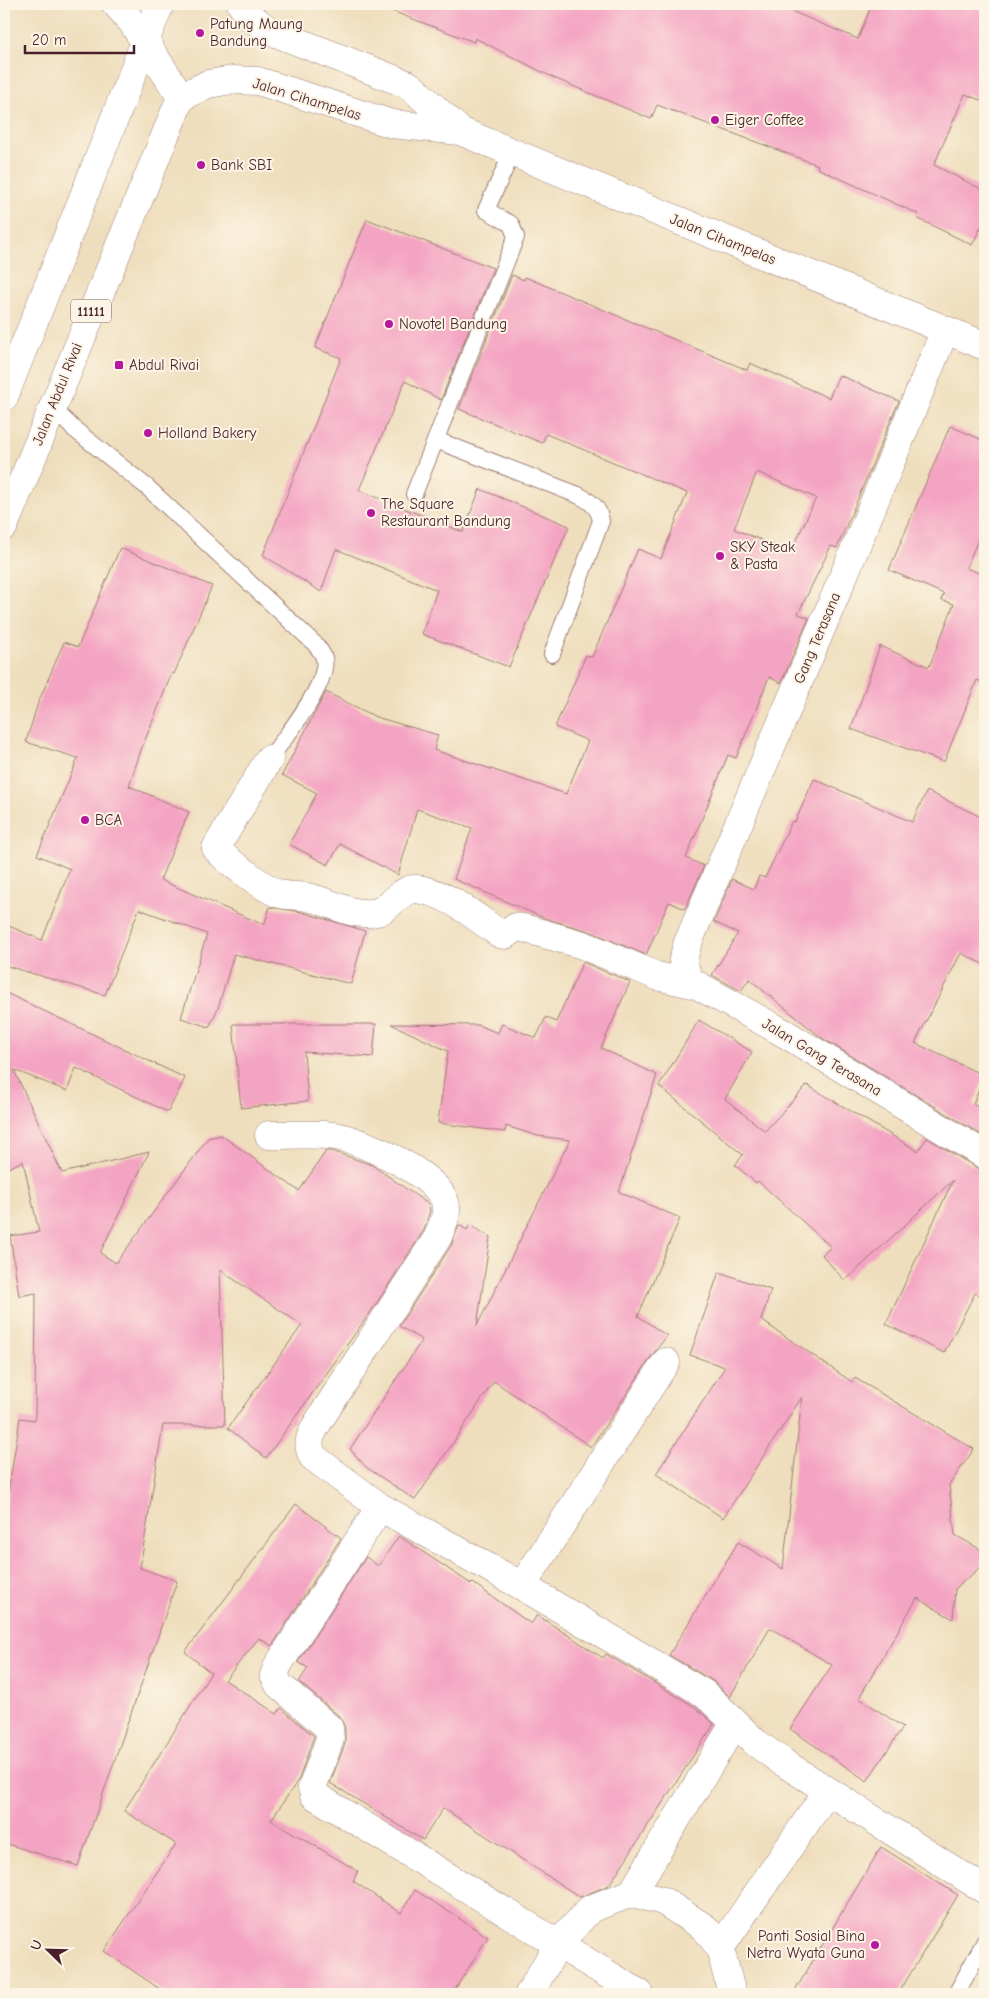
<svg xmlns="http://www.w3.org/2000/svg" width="989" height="1998" font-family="'Comic Neue',sans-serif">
<rect width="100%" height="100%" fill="#fcf5e5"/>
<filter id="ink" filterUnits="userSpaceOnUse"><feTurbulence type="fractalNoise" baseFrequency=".02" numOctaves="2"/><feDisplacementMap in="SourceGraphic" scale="10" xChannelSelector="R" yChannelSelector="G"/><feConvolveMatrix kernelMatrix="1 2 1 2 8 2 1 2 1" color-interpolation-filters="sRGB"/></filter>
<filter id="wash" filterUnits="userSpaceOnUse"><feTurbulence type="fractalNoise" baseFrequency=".0096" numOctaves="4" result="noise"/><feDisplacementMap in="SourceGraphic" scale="20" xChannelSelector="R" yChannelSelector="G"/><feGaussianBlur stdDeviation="1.12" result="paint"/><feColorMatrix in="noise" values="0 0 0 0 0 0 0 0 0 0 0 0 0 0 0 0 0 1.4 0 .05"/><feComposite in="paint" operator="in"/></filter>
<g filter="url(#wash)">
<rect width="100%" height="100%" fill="#efdebd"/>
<g id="blocks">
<path fill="#f4a4c3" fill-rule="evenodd" d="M 385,4 L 794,4 L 791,11 L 858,39 L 872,4 L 985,4 L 985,102 L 965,94 L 934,165 L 985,191 L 985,219 L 972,245 L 917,218 L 918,214 L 817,168 L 818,165 L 657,105 L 651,119 L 554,78 L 475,38 L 474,42 L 434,27 L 384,8 Z
M 367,219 L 493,268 L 441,400 L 405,381 L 359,490 L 463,532 L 480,489 L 569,526 L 509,667 L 422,634 L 437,590 L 336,549 L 321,592 L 263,555 L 341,358 L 315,348 Z
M 512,275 L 524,280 L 525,277 L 747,370 L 750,363 L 829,398 L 839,375 L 899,401 L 837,548 L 831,546 L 798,614 L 809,618 L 781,683 L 769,677 L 736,758 L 728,755 L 686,858 L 704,866 L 685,909 L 669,902 L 646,955 L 589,931 L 544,918 L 454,879 L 472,828 L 417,809 L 398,875 L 340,844 L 328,865 L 289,844 L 317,793 L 282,775 L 326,692 L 376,717 L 438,735 L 434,750 L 566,794 L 588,741 L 555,727 L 586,655 L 592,657 L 638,549 L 661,559 L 687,493 L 546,434 L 542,443 L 459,409 ZM 757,472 L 816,498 L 791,552 L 734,529 Z
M 950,426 L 985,441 L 985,523 L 966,568 L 985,575 L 985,683 L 977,680 L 944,762 L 851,729 L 880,646 L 929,667 L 954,604 L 941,600 L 944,594 L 889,570 Z
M 120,548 L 212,586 L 174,674 L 172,673 L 141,750 L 129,786 L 189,812 L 160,880 L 264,925 L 270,907 L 302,912 L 365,931 L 351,984 L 234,954 L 218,1008 L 209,1027 L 181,1018 L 207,934 L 139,909 L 105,995 L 4,965 L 4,924 L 42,940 L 70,869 L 37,855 L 78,758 L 26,742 L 38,703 L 64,642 L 78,647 Z
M 814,779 L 912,822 L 927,791 L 985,819 L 985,965 L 961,953 L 915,1043 L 985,1076 L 973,1104 L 985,1111 L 985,1137 L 822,1038 L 749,979 L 741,991 L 712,975 L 738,933 L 714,922 L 732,879 L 754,889 L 759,876 L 765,878 L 792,821 L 795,822 Z
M 583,962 L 630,982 L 601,1048 L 657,1075 L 619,1192 L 680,1218 L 638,1316 L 667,1336 L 653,1354 L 591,1447 L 494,1381 L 415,1500 L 366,1467 L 350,1449 L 422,1340 L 399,1326 L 451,1246 L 459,1225 L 467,1230 L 470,1225 L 490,1237 L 477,1326 L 570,1140 L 538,1136 L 506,1126 L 505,1132 L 438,1123 L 448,1051 L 391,1024 L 478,1025 L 498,1033 L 502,1024 L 536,1038 L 546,1017 L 556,1022 Z
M 4,992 L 185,1078 L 168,1112 L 76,1068 L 67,1091 L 14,1070 L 62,1173 L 149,1152 L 100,1253 L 116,1263 L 208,1138 L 221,1135 L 299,1191 L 326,1151 L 332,1151 L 372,1165 L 428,1204 L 430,1210 L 424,1230 L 372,1310 L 266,1458 L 228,1428 L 302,1325 L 220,1270 L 225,1425 L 163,1425 L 140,1568 L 177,1581 L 78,1866 L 4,1843 L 4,1519 L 20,1418 L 35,1420 L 36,1293 L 19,1296 L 10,1236 L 39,1232 L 23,1161 L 4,1170 Z
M 699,1020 L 752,1052 L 725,1099 L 765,1131 L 807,1085 L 918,1151 L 927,1138 L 977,1168 L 985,1171 L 985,1298 L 975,1293 L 944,1353 L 886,1324 L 953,1180 L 845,1281 L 822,1255 L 831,1247 L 758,1181 L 756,1183 L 735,1165 L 743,1155 L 659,1086 Z
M 233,1024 L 376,1024 L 373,1057 L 304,1052 L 308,1101 L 241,1108 Z
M 719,1272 L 771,1290 L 761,1320 L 852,1382 L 855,1378 L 974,1449 L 949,1485 L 955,1535 L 985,1552 L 985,1563 L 955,1589 L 953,1619 L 917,1598 L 859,1698 L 903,1727 L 867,1781 L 790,1729 L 832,1665 L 770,1628 L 730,1697 L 713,1681 L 669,1655 L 738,1542 L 783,1569 L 802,1397 L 723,1518 L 656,1474 L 725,1367 L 690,1355 Z
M 296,1504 L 341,1538 L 272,1646 L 259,1638 L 225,1680 L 277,1714 L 281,1708 L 314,1736 L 299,1779 L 271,1820 L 358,1871 L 353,1881 L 401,1913 L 415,1890 L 488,1937 L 452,1994 L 167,1994 L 104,1951 L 176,1844 L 124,1811 L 211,1673 L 185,1652 Z
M 399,1536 L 471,1584 L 473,1583 L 531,1624 L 537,1615 L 603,1658 L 606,1654 L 695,1707 L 714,1724 L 609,1885 L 580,1897 L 443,1808 L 423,1840 L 330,1783 L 345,1744 L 345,1727 L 339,1716 L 299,1682 L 308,1668 L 298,1662 L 366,1557 L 378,1566 Z
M 881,1847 L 958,1895 L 898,1994 L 793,1994 Z"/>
</g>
</g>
<g filter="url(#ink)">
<use href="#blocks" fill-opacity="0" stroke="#9c7e74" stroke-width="1"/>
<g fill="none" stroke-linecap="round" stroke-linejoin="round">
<g stroke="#9c7e74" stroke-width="18">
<path id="service" d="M 51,407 L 74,429 L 147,487 L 316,645 C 318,648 323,654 324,658 C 330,683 284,739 269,759
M 436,440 L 578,495 C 590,501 599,507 601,521 L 552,654
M 414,494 L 516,237 L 511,224 L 486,210 L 512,153
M 956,1994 L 985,1941"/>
</g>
<g stroke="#9c7e74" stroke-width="29">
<path id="minor" d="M 269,759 L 216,848 C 220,856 267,890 277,893 C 286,897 298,895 307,897 C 331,901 352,918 377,912 C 391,908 401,888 416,889 C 448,892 475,917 500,934 L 505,935 L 516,927 L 523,928 L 583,945 L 657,976 L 697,985 L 784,1033 L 985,1155
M 689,983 L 683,960 L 687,945 L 852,556 L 945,330
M 269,1135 C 291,1135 314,1133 335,1136 C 361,1140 445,1177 446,1207 C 447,1218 441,1227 438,1237 L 320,1419 C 312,1432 305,1442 313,1457 L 380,1507
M 522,1586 L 666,1362
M 632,1893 L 734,1724
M 720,1948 L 827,1792
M 529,1994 L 558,1944 L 590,1909 L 632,1893 L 663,1901 L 705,1928 L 720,1948 L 732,1994
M 640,1994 L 314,1795 L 312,1788 L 330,1739 L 329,1728 L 279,1685 L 274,1675 L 278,1665 L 380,1507 L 522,1586 L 705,1694 L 756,1743 L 784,1763 L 985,1890"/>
</g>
<g stroke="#9c7e74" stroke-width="29">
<path id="primary" d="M 116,4 L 132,22 L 181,97
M 241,4 L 248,15 L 268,30 L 409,85 L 460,131
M 181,97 L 208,84 L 232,80 L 258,81 L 392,124 L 460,131 L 985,346
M 4,397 L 160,4
M 4,526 L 181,97"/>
</g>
<use href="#service" stroke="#fff" stroke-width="16"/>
<use href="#minor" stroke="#fff" stroke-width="28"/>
<use href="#primary" stroke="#fff" stroke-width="28"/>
</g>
</g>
<g fill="#b5179e" stroke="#fcf5e5" stroke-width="2">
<circle cx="200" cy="33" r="5"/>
<circle cx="715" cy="120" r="5"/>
<circle cx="201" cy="165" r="5"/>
<circle cx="389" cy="324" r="5"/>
<rect x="114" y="360" width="10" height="10" rx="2.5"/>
<circle cx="148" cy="433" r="5"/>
<circle cx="371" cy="513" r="5"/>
<circle cx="720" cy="556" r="5"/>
<circle cx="85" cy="820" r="5"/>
<circle cx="875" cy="1945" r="5"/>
</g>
<g text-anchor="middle" stroke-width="4" stroke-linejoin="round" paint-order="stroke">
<rect fill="#fcf5e5" stroke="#7f5f63" stroke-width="1" x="71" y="299.5" width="40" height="23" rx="4"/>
<g font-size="14" font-weight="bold" fill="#4a1f2b">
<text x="91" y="316">11111</text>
</g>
<g font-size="15" fill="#4a1f2b" stroke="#fcf5e5" text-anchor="start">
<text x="210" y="29">Patung Maung<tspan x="210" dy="17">Bandung</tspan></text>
<text x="725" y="125">Eiger Coffee</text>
<text x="211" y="170">Bank SBI</text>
<text x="399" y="329">Novotel Bandung</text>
<text x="129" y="370">Abdul Rivai</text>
<text x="158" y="438">Holland Bakery</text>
<text x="381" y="509">The Square<tspan x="381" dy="17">Restaurant Bandung</tspan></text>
<text x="730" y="552">SKY Steak<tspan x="730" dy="17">&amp; Pasta</tspan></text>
<text x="95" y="825">BCA</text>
<text x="865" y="1941" text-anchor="end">Panti Sosial Bina<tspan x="865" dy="17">Netra Wyata Guna</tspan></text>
</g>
<g font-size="15" fill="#4a1f2b" stroke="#fcf5e5">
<text transform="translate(307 99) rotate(17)" y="5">Jalan Cihampelas</text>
<text transform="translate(723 239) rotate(22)" y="5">Jalan Cihampelas</text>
<text transform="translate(57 394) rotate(-68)" y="5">Jalan Abdul Rivai</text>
<text transform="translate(817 638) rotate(-67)" y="5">Gang Terasana</text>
<text transform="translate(822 1057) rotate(31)" y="5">Jalan Gang Terasana</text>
</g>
</g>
<rect width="989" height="1998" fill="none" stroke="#fcf5e5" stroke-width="20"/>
<g transform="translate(48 1950) rotate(293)" stroke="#fcf5e5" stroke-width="4" paint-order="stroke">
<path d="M0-4L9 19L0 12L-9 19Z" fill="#4a1f2b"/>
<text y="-8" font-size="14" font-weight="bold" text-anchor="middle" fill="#4a1f2b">U</text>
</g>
<path d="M25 45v8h109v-8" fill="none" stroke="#4a1f2b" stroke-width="2.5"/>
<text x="32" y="45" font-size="15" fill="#4a1f2b" stroke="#fcf5e5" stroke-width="4" paint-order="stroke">20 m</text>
</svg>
